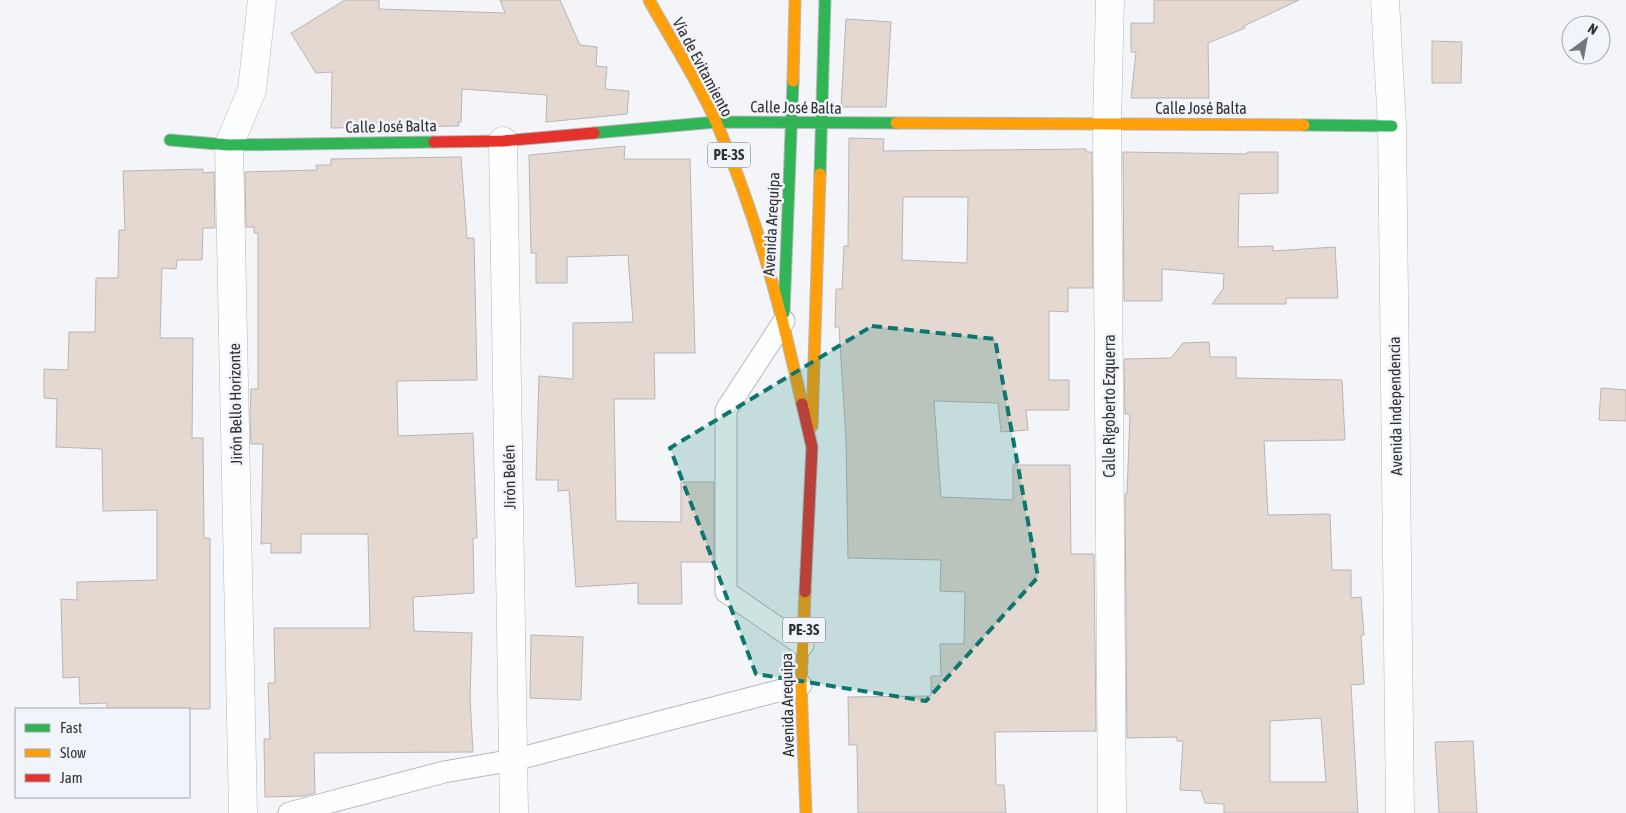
<svg xmlns="http://www.w3.org/2000/svg" width="1626" height="813" font-family="'Asap Condensed',sans-serif">
  <style>
    .building { fill: #e4d8d1; stroke: #b6b6b7; fill-rule: evenodd }
    .lines { fill: none; stroke-linecap: round; stroke-linejoin: round }
    .lane-casing { stroke: #b6b7ba; stroke-width: 23 }
    .street-casing { stroke: #b6b7ba; stroke-width: 29 }
    .fast-casing { stroke: #b6b7ba; stroke-width: 13 }
    .slow-casing { stroke: #b6b7ba; stroke-width: 13 }
    .jam-casing { stroke: #b6b7ba; stroke-width: 13 }
    .lane { stroke: #fdfefe; stroke-width: 21 }
    .street { stroke: #fdfefe; stroke-width: 28 }
    .fast { stroke: #30b455; stroke-width: 11 }
    .slow { stroke: #ff9f0a; stroke-width: 11 }
    .jam { stroke: #e5322d; stroke-width: 11 }
    .marked { fill: #0f766e; fill-opacity: 0.2; stroke: #0f766e; stroke-width: 4; stroke-dasharray: 10 6; stroke-linejoin: round }
    .labels { text-anchor: middle; stroke-width: 5; stroke-linejoin: round; paint-order: stroke }
    .shield { fill: #f1f4fa; stroke: #6b6c6f; stroke-width: 1 }
    .shield-label { font-size: 15px; font-weight: bold; fill: #313234 }
    .street-label { font-size: 16px; fill: #313234; stroke: #f1f4fa }
  </style>
  <rect width="100%" height="100%" fill="#f3f5f8"/>
  <path class="building" d="M345,0H379V9L505,13L500,0H560L580,45L597,47L596,66L607,67L605,89L629,91L627,114L546,122L547,95L462,89L461,122H458L459,126L331,128L332,72L316,73L291,33Z
    M1154,0H1299L1244,26L1245,28L1208,43L1209,98H1131L1136,52H1131V23H1154Z
    M846,19L891,22L886,107H841Z
    M1432,41L1462,42L1461,83H1432Z
    M849,138L884,139L883,151L1086,149V152H1092L1093,288H1068V312L1049,311V380H1069V410H1026L1028,430L1001,432L998,403L934,401L941,497L1013,500V465H1070L1071,554H1094L1096,731L995,732L996,785H1004L1006,813H858L857,745H849L848,697L931,696V676H941L940,644H964L965,592L940,591L941,560L848,558L846,440L839,327H835L836,289H842L844,246H848ZM903,197H968L967,263L902,260Z
    M625,146L624,159H690L695,353H654L655,399H614L616,521L681,522V482H714V562H681L682,604H638V583L576,587L569,490L558,491V480H536L539,376L573,379V323L633,322L628,255L567,257V283H536V253H531L529,155Z
    M1123,152L1247,154V152H1278V193L1239,194L1238,247L1273,246V251L1335,247L1338,298H1286V304H1212L1223,289L1224,274L1162,269V301H1124Z
    M461,157L467,238H474L477,380L397,381L398,436L473,433L477,538H473L474,593L413,597L414,631L472,633L470,698L473,752L314,753L315,793L304,796L265,797L264,739H270L268,683H275L274,628H370L368,534H301V553H271V543L261,544L263,444H251L250,417L251,389H258V233H254V227H246L245,172L317,170L316,165H331V159Z
    M203,169V173L214,172L215,228H203L202,260H177L176,269L162,268L160,338H193L192,438H203L204,538H210V709H107V703L80,704L79,677L63,678L61,599L77,600V582L157,580V510L103,511L102,449L56,447L57,399L44,398V369L68,370L69,332H95L96,278H118L119,230H125L123,171Z
    M1209,342L1210,357H1236V378L1342,380L1345,440L1264,441L1268,515L1330,514L1332,570H1351V598L1361,597L1364,635H1361L1364,684L1351,685L1358,813H1224V804L1205,803L1201,791L1180,790L1183,741H1177V737L1127,738L1125,494H1127L1130,414H1125L1124,359L1171,358L1183,343ZM1321,718L1326,782H1270V721Z
    M1601,388L1626,390V421L1599,420Z
    M531,635L583,637L581,700L530,698Z
    M1473,741L1477,813H1439L1435,742Z"/>
  <g class="lines">
    <defs>
      <path id="lane" d="M784,321L726,410V592L803,645
        M289,813L444,772L514,760L801,685"/>
      <path id="street" d="M1110,0L1107,124L1112,813
        M1385,0L1392,126L1400,813
        M503,141L514,813
        M243,813L229,145L252,90L262,0"/>
      <path id="fast" d="M1304,125L1392,126
        M594,133L716,122L896,123
        M170,140L229,145L434,142
        M820,174L825,0
        M784,313L793,81"/>
      <path id="slow" d="M649,0C671,40 699,82 717,124C756,214 781,308 802,404
        M793,81L795,0
        M896,123L1304,125
        M812,426L820,174
        M805,592L801,685L806,813"/>
      <path id="jam" d="M434,142L503,141L594,133
        M802,404L812,447L805,592"/>
    </defs>
    <use href="#lane" class="lane-casing"/>
    <use href="#street" class="street-casing"/>
    <use href="#fast" class="fast-casing"/>
    <use href="#slow" class="slow-casing"/>
    <use href="#jam" class="jam-casing"/>
    <use href="#lane" class="lane"/>
    <use href="#street" class="street"/>
    <use href="#fast" class="fast"/>
    <use href="#slow" class="slow"/>
    <use href="#jam" class="jam"/>
  </g>
  <path class="marked" d="M872,326L995,339L1038,577L926,701L756,674L670,448Z"/>
  <g class="labels">
    <g class="shield">
      <rect x="708" y="142.5" width="42" height="25" rx="4"/>
      <rect x="783" y="617.5" width="42" height="25" rx="4"/>
    </g>
    <g class="shield-label">
      <text x="729" y="160">PE-3S</text>
      <text x="804" y="635">PE-3S</text>
    </g>
    <g class="street-label">
      <text transform="translate(703 67) rotate(62)" y="6">Vía de Evitamiento</text>
      <text transform="translate(796 107) rotate(1)" y="6">Calle José Balta</text>
      <text x="1201" y="114">Calle José Balta</text>
      <text transform="translate(391 126) rotate(-1)" y="6">Calle José Balta</text>
      <text transform="translate(771 224) rotate(-87)" y="6">Avenida Arequipa</text>
      <text transform="translate(235 404) rotate(-91)" y="6">Jirón Bello Horizonte</text>
      <text transform="translate(1109 406) rotate(-90)" y="6">Calle Rigoberto Ezquerra</text>
      <text transform="translate(1395 406) rotate(-91)" y="6">Avenida Independencia</text>
      <text transform="translate(509 477) rotate(-91)" y="6">Jirón Belén</text>
      <text transform="translate(787 705) rotate(-91)" y="6">Avenida Arequipa</text>
    </g>
  </g>
  <rect x="15" y="708" width="175" height="90" fill="#f1f4fa" stroke="#a4a6ab"/>
  <rect x="25" y="724" width="25" height="8" fill="#30b455" stroke="#a4a6ab"/>
  <text x="60" y="733" font-size="15" fill="#313234">Fast</text>
  <rect x="25" y="749" width="25" height="8" fill="#ff9f0a" stroke="#a4a6ab"/>
  <text x="60" y="758" font-size="15" fill="#313234">Slow</text>
  <rect x="25" y="774" width="25" height="8" fill="#e5322d" stroke="#a4a6ab"/>
  <text x="60" y="783" font-size="15" fill="#313234">Jam</text>
  <g transform="translate(1586 40) rotate(32)"><circle r="24" fill="#f1f4fa" stroke="#a4a6ab"/>
  <path d="M0-4L9 19L0 12L-9 19Z" fill="#757679"/>
  <text y="-8" font-size="14" font-weight="bold" text-anchor="middle" fill="#313234">N</text>
  </g>
</svg>
